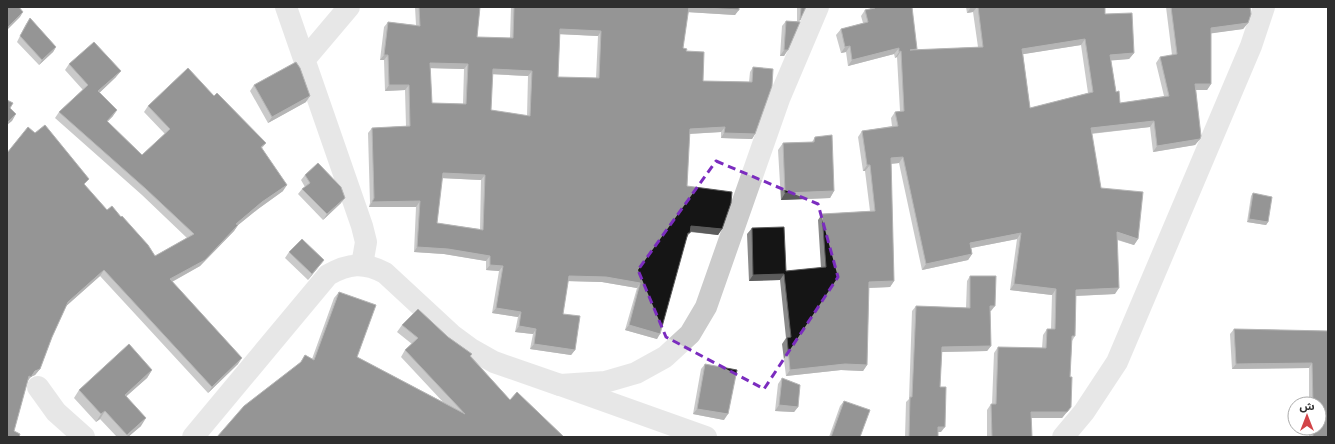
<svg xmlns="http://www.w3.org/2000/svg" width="1335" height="444" font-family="'Sofia Sans Condensed','Noto Sans Arabic',sans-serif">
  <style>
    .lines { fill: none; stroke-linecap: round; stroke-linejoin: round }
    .minor { stroke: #cbcbcb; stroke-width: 22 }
    .tertiary { stroke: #cbcbcb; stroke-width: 22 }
    .wall { fill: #8a8a8a; fill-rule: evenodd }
    .shaded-wall { fill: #5b5b5b }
    .building { fill: #151515; stroke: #5b5b5b; fill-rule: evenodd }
    .marked { fill: none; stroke: #7b2cbf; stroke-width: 3; stroke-dasharray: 8 5; stroke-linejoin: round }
  </style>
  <rect width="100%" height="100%" fill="#fff"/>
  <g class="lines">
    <path class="minor" d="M286,7L362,226L366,242L362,265
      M305,59L349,7
      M560,385L706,437
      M38,387L56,412L84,437
      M1063,437L1084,412L1117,362L1251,46L1264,7"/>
    <path class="tertiary" d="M193,437L328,275C349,263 364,262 385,273L452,335L471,349L494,362L560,385L605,382L636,373L665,357L690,334L706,307L779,99L818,7"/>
  </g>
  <path class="wall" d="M415,7H480L477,37L510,38L511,7H739L735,15L688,12L683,48L686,51L703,81L749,82L750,72L753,67L755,134L752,139L721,138V132L689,134L687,186L722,229L718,235L690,232L686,239L657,339L625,330L637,288L602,282L568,281L563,314L575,350L571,355L530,349L533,334L515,332L518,317L492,313L499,271L486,270V261L444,254L414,252L416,207H369L370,203L368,133L372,128L406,126L405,90L385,91L384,60H380L384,27L388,22L416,25ZM560,34L598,36L596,78L558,77ZM430,68L464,69L463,104L432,103ZM492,74L528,76L527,116L491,110ZM442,178L481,180L480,229L437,223Z
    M797,7H806L784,56H780L782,26L786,21H797Z
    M870,7H912L916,50L978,47L973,12L967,13L966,7H1105V14L1134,53L1129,59L1111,60L1116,92L1120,103L1164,96L1156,63L1160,57L1172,55L1166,7H1250L1248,23L1243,29L1211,33V84L1207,90H1196L1200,139L1195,145L1153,152L1150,127L1091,134L1101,188L1138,239L1134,245L1117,240L1115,294L1076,296L1075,336L1072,341L1070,377L1071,407L1062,418H1031L1032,437H987V410L991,404H992L994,353L998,347L1042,348L1043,335L1047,329H1051L1052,295L1010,290L1017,239L971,248L972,254L968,260L922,270L899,163L891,164L894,281L890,287L869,288L867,365L863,371L841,370L786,376L782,344L786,338L780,280L749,281L747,234L752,228L786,271L821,268L818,220L822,214L870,211L865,171H863L858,137L862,131L892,126L891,118L895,112L900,111L897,57L895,58L894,54L848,66L846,52L841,53L836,35L841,29L863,23L861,16L865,10L870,9ZM1081,45L1088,93L1030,108L1023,54Z
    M30,18L56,47L53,52L39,65L17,42L26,24Z
    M69,64L116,77L99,93L113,116L107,122L142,155L165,134L144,112L148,106L214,96L266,143L262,148L283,191L258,209L238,225L234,231L200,266L172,282L238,364L208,393L100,276L66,306L52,337L40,369L35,375L31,377L27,382L7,437L84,185L107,210L121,217L155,256L187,238L142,195L55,118L59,112L83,90L65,70Z
    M254,85L306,102L268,123L250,91Z
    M815,137L834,191L830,198L781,200L778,150L783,143L812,142Z
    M305,175L341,203L323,220L298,194L302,189L305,187L301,180Z
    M1253,193L1268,222L1266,225L1247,222L1251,196Z
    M289,252L324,260L308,280L285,258Z
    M970,276L991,311H990L991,346L987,351L942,352L940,387L941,432H938V437H905L906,402L909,399L912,311L916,306L966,308L967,281Z
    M339,292L357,357L443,402L401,357L405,350L412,344L397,332L402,325L448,337L472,354L471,356L510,400L564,437H217L300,363L305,355L312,359L334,298Z
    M1234,329L1328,331V437H1309V428H1319V404H1309V368L1232,369L1230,334Z
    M705,364L724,420L693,414L701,369Z
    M152,370L147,378L126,396L141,426L128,437H117L100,419L96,422L74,398L79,390Z
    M782,378L798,407L794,412L775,411L778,384Z
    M844,401L860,437H829L840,406Z"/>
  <path class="shaded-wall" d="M689,7L739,10L735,15L686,12Z
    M971,7H977L973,12L967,13Z
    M23,12L20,17L7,30V28Z
    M1248,23L1243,29L1207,34L1211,28Z
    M560,29L601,31L598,36L556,34Z
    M1085,39L1081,45L1018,55L1022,49Z
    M850,46L846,52L841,53L845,47Z
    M56,47L53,52L39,65L42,60Z
    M899,48L894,54L848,66L852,60Z
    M784,50H788L784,56H780Z
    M901,51L897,57L895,58L899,52Z
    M1134,53L1129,59L1106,61L1110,55Z
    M384,55H388L384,60H380Z
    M430,63L468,64L464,69L426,68Z
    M493,69L532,71L528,76L489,74Z
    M121,71L116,77L94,98L98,91Z
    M1195,84H1211L1207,90H1191Z
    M389,85H409L405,90L385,91Z
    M310,96L306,102L268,123L272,117Z
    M117,110L113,116L102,127L107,121Z
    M16,114L12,121L7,125V123Z
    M1154,121L1150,127L1086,134L1091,128Z
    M725,127L721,132L686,134L690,129Z
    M724,133L755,134L752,139L721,138Z
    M1200,139L1195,145L1153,152L1157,146Z
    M903,157L899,163L887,164L891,158Z
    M867,165H870L865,171H863Z
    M443,173L485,175L481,180L440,178Z
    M287,185L283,191L258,209L232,230L236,224L262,202Z
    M834,191L830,198L781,200L785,193Z
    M345,198L341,203L323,220L327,214Z
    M420,201L416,207H369L372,202Z
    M1249,219L1268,222L1266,225L1247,222Z
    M238,225L234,231L200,266L166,285L170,279Z
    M691,226L722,229L718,235L687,231Z
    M1117,232L1138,239L1134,245L1113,238Z
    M1021,233L1017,239L966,249L970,243Z
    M417,247L448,249L490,256L486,261L444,254L414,252Z
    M972,254L968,260L922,270L926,264Z
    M324,260L308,280L312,274Z
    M490,265L503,266L499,271L486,270Z
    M104,270L100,276L64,308L68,302Z
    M784,274L780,280L749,281L753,275Z
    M569,276L606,277L640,283L637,288L602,282L565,281Z
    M894,281L890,287L865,288L869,282Z
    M1014,284L1056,289L1052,295L1010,290Z
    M1119,288L1115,294L1072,296L1076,290Z
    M990,306H995L991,311H986Z
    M496,308L521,312L518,317L492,313Z
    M629,325L660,334L657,339L625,330Z
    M519,326L536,329L533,334L515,332Z
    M534,344L575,350L571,355L530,349Z
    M991,346L987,351L938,352L942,347Z
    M242,358L238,364L208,393L212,387Z
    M1312,363L1309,368L1232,369L1236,364Z
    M845,364L867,365L863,371L841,370L786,376L790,370Z
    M40,369L35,375L30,377L26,383L29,376L35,371Z
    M152,370L147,378L120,402L125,395Z
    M779,405L798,407L794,412L775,411Z
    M1071,407L1062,418H1027L1031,412Z
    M697,409L728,414L724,420L693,414Z
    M105,411L100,419L96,422L101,414Z
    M146,418L141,426L128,437H126Z
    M938,427H945L941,432H935Z"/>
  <path class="building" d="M7,7H19L23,12L7,28Z
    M419,7H480L477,37L513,38L514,7H739V10L689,7L683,48L687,49L686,51L704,52L703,81L752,82L753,67L773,69L772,86L755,134L724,133L725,127L690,129L687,186L732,192L731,203L722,229L691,226L690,233H688L660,334L629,325L640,283L606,277L569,276L563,314L580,316L575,350L534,344L536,329L519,326L521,312L496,308L503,266L490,265V256L448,249L417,247L420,201L372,202L374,198L372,128L410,126L409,85H389L388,55H384L388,22L420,26ZM560,29L601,31L599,78L558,77ZM430,63L468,64L466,104L432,103ZM493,69L532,71L530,116L491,110ZM443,173L485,175L483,230L437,223Z
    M801,7H806L800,20Z
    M875,7H912L917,49L910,50L983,47L978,7H1105V14L1132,13L1134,53L1110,55L1116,92L1119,91L1120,103L1169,96L1160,57L1177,54L1171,7H1250L1251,14L1248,23L1211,28V84H1195L1201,136L1200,139L1157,146L1154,121L1091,128L1101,188L1143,192L1138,239L1117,232L1119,288L1076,290L1075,336H1072L1070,377H1072L1071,407L1067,412H1031L1032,437H992L991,404H996L998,347L1046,348L1047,329H1055L1056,289L1014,284L1021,233L970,243L972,254L926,264L903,157L891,158L894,281L869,282L867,365L845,364L790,370L787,338L791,337L784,274L753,275L752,228L784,227L786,271L826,267L822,214L875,211L870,165H867L862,131L898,126L895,112L904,111L901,51L899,52V48L852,60L850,46L845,47L841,29L868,22L865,10L875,8ZM1085,39L1093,92L1030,108L1022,49Z
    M30,18L56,47L42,60L20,36Z
    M786,21L800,22L788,50H784Z
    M94,42L121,71L98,91L117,110L107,121L142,155L170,129L148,106L188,68L214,96L217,93L266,143L261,147L287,185L262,202L236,224L238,225L205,260L170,279L242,358L212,387L104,270L68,302L52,337L40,369L35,371L31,377L29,376L14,431L20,434L19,437H7V153L28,127L35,133L45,125L89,179L84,184L107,210L112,206L121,217L122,216L148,245L155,256L194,234L146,189L59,112L88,85L69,64Z
    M296,62L300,68L310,96L272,117L254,85Z
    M7,100L13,103L10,108L16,114L7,123Z
    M832,135L834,191L785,193L783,143L814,142L815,137Z
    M318,163L341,187L345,198L327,214L302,189L310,183L305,175Z
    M1253,193L1272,197L1268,222L1249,219Z
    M302,239L324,260L312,274L289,252Z
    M970,276H996L995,306H990L991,346L942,347L940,387H946L945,427H938V437H909L910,397H912L916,306L970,308Z
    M339,292L376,305L357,357L465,414L405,350L418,338L402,325L418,309L448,337L472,354L470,356L510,400L517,392L564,437H217L244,406L301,362L305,355L314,360Z
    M1234,329L1328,331V437H1313V428H1319V404H1313L1312,363L1236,364Z
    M129,344L152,370L125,395L146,418L127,435L105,411L101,414L79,390Z
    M705,364L737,370L728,414L697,409Z
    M782,378L800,385L798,407L779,405Z
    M844,401L870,410L860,437H831Z"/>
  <path d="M0 0H1335V444H0ZM716,161L818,204L838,277L764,389L666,337L638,270Z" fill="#fff" fill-opacity=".55" fill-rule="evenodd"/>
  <path class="marked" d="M716,161L818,204L838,277L764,389L666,337L638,270Z"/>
  <rect width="1335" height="444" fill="none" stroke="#2e2e2e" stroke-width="16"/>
  <g transform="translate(1307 416)"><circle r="19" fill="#ffffff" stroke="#ababab"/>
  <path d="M0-3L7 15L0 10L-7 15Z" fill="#d24448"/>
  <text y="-6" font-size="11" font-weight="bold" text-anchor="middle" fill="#2e2e2e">ش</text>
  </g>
</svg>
